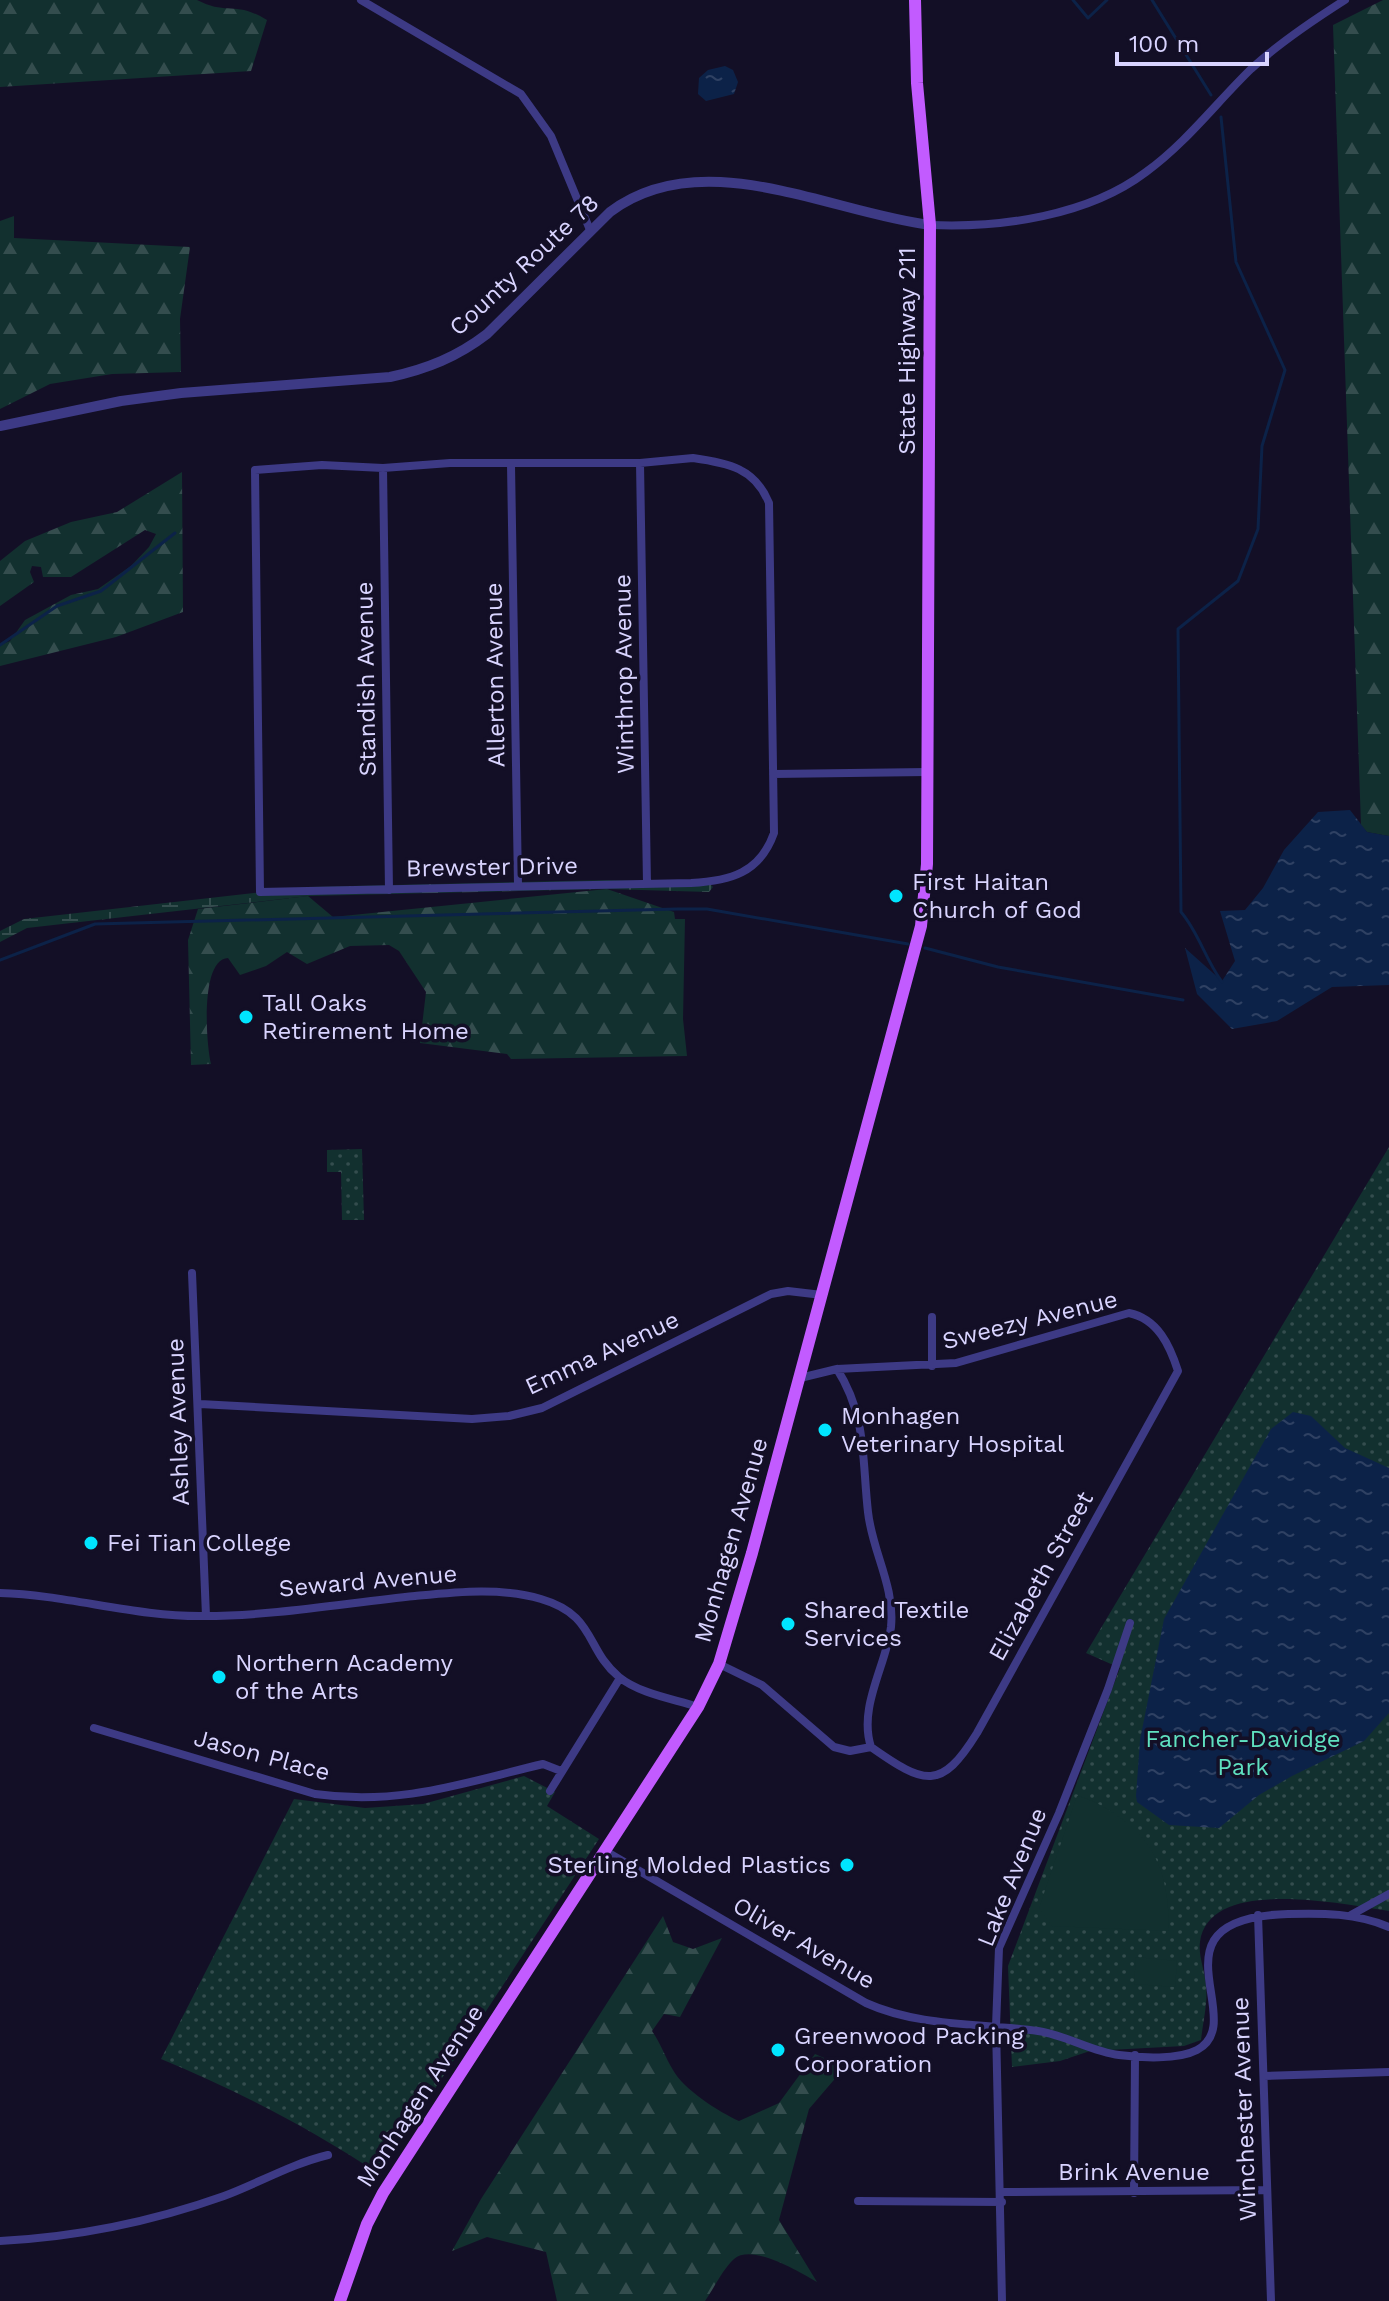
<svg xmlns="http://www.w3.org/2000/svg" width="1389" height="2301" font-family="'Work Sans',sans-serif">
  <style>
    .grass { fill: url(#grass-dots) }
    .forest { fill: url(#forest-firs) }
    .wetland { fill: url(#wetland-marsh) }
    .pitch { fill: #12302f }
    .water { fill: url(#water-ripples) }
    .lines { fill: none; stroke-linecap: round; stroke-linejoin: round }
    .stream { stroke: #0c2248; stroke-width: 3 }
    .minor { stroke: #3d3a85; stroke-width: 8 }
    .tertiary { stroke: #3d3a85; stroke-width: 10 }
    .primary { stroke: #c25bff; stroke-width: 12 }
    .poi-dot { fill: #00e5ff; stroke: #130f26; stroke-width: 3 }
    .labels { text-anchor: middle; stroke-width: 7; stroke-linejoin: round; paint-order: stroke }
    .street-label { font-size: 24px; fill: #d9d4ff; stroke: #130f26 }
    .poi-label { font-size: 24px; fill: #d9d4ff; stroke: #130f26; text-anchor: start }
    .park-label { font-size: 24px; fill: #5fe0c0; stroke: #130f26 }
  </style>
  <defs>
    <pattern id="grass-dots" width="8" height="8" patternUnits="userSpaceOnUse" patternTransform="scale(2)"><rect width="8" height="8" fill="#12302f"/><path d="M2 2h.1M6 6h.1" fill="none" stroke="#344d4e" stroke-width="1.8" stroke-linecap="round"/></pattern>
    <pattern id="forest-firs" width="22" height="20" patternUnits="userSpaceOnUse" patternTransform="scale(2)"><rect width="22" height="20" fill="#12302f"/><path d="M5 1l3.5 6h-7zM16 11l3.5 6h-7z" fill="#344d4e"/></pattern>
    <pattern id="wetland-marsh" width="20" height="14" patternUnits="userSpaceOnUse" patternTransform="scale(2)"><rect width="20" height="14" fill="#12302f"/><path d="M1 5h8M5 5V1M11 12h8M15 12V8" fill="none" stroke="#344d4e"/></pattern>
    <pattern id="water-ripples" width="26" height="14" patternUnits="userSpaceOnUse" patternTransform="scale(2)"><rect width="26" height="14" fill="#0c2248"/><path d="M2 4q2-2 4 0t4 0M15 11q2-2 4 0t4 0" fill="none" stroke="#2f4163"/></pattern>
  </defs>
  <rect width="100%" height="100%" fill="#130f26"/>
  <path class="grass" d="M1389,1147V1911C1345,1905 1209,1875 1200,1942C1198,1955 1205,1972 1206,1985C1208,2002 1203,2022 1201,2040L1184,2046L1090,2051L1060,2061L1012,2067L1008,1966L1120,1668L1086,1653Z
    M362,1149L364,1220H342L341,1172H327V1150Z
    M524,1776L555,1792L547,1806L599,1839L379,2174C310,2128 238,2091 161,2059L294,1799L365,1808L423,1804Z"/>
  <path class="forest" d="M0,0H197C228,16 234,0 267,20L251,71L0,87Z
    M1383,0H1389V836L1367,832L1361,825L1333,25Z
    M14,216V238L190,247L180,319L181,372L112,374L50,384L0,409V221Z
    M182,472L183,612L116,637L0,666V645L10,641L25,620L71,595L98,589L131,566L149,547L156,534L145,530L71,577H43L41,567L32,566L30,572L34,582L0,606V561L25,541L71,522L117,512Z
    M607,889L674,912L675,919H685L683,1019L687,1056L511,1059L507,1054L420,1043L426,992L399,951L389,945L350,946L307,964L287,952L266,966L240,975L228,958C200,959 206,1044 211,1064L191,1065L188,940L198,909L308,896L333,917Z
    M663,1916L673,1942L693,1949L722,1938L680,2017L664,2014L652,2031C661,2044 665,2057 673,2070C683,2089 719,2112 739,2121L779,2103L815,2054L845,2067L809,2109L779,2220L817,2282C800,2272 752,2243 734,2259C723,2269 714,2288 705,2301H557L546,2252L487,2237L452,2251L481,2199Z"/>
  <path class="wetland" d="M607,880L709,883L713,887L709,892L607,889L308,896L27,928L0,942V931L24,919L308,887Z"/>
  <path class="pitch" d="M1077,1796C1092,1799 1102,1806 1115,1814C1159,1842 1169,1882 1169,1931L1052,1926L1039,1908Z
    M1136,1957L1177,1961L1175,1987L1134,1984Z"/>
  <path class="water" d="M725,66L733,70L738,82L734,94L706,101L698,94L699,78L708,70Z
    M1350,810L1367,832L1389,836V985L1332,987L1277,1021L1232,1029L1197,994L1185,948L1222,981L1235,961L1220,911L1245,910L1263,888L1284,850L1318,812Z
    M1293,1412L1311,1416L1345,1448L1389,1468V1713L1364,1741L1292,1776L1259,1795L1219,1828L1169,1825L1137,1802L1136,1796L1140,1740L1164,1619L1271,1429Z"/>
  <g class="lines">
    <path class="stream" d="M1073,0L1088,18L1107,0
      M1152,0L1211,95
      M1221,117L1236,262L1285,370L1262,446L1258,529L1238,581L1178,629L1181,912C1199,933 1205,959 1222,982
      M0,645L57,606L101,591L175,533
      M925,948L998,967L1183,1000
      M0,960L95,924L677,909H707L908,944"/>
    <path class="minor" d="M361,0L521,94L551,136L590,230
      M930,225C1001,228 1088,216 1146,172C1186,143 1216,103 1251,69C1279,43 1312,21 1345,0
      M693,458C728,463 755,468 769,503L774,833C760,873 730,881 691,883L260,892L255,470L322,465L383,468L450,463H640Z
      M640,463L647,884
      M511,465L518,885
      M383,468L389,890
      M773,774L927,772
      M192,1273L206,1616
      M932,1366V1317
      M837,1369C867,1416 862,1460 868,1512C872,1551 895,1586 891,1627C886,1666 858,1707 871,1747
      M200,1404L472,1419L509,1416L542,1408L771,1294L788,1291L822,1295
      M0,1593C69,1595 135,1617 204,1616C274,1616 346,1603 415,1596C456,1592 501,1587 541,1599C596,1615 585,1649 619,1677C640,1694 674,1699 698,1707
      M719,1664L762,1685L834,1747L850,1751L871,1747C925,1785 941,1791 977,1733L1178,1371C1170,1346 1158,1319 1129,1313L956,1363L837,1369L800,1378
      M94,1728L315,1794C400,1806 463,1783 543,1764L561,1771
      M550,1791L620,1678
      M607,1852L866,2003C919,2027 981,2023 1038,2031C1066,2035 1092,2052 1119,2055C1141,2058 1178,2060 1197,2050C1252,2021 1142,1918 1288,1914C1323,1913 1356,1913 1389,1927
      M1258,1915L1271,2301
      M1351,1915L1389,1894
      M1264,2076L1389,2072
      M1002,2192L1267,2190
      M1134,2193L1135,2055
      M858,2201L1002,2202
      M0,2241C77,2237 151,2222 224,2196C259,2183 291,2164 328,2155
      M1002,2301L996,2026L999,1948L1059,1813L1108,1689L1130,1623"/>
    <path class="tertiary" d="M0,426L121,401L181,393L390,377C427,369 457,357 487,334L610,212C702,143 829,212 930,225"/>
    <path class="primary" d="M340,2301L367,2224L383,2193L698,1707L719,1664L752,1553L921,926L927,864L930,225L917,83L915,0"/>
  </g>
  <g class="poi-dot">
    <circle cx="896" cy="896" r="8"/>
    <circle cx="246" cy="1017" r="8"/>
    <circle cx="825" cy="1430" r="8"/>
    <circle cx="91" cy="1543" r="8"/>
    <circle cx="788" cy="1624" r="8"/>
    <circle cx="219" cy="1677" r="8"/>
    <circle cx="847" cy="1865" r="8"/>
    <circle cx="778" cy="2050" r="8"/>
  </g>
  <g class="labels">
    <g class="street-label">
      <text transform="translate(524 265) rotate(-43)" y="8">County Route 78</text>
      <text transform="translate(907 351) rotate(-90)" y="8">State Highway 211</text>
      <text transform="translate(624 674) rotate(-91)" y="8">Winthrop Avenue</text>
      <text transform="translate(495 675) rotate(-91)" y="8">Allerton Avenue</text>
      <text transform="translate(366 679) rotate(-91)" y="8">Standish Avenue</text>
      <text transform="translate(492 867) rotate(-1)" y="8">Brewster Drive</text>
      <text transform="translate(1030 1320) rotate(-14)" y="8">Sweezy Avenue</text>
      <text transform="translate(602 1353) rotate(-25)" y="8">Emma Avenue</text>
      <text transform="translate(178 1422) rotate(-92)" y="8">Ashley Avenue</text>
      <text transform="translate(731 1540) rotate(-74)" y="8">Monhagen Avenue</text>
      <text transform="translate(1041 1576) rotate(-61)" y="8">Elizabeth Street</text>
      <text transform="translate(368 1581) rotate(-5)" y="8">Seward Avenue</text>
      <text transform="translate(262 1755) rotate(15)" y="8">Jason Place</text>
      <text transform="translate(1012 1877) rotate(-68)" y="8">Lake Avenue</text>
      <text transform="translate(804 1943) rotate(30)" y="8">Oliver Avenue</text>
      <text transform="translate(420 2096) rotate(-57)" y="8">Monhagen Avenue</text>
      <text transform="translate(1244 2109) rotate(-92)" y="8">Winchester Avenue</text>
      <text x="1134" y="2180">Brink Avenue</text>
    </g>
    <g class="poi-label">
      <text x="912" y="890">First Haitan<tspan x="912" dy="28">Church of God</tspan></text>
      <text x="262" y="1011">Tall Oaks<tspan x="262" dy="28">Retirement Home</tspan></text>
      <text x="841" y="1424">Monhagen<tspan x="841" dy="28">Veterinary Hospital</tspan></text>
      <text x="107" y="1551">Fei Tian College</text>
      <text x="804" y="1618">Shared Textile<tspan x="804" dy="28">Services</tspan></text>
      <text x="235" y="1671">Northern Academy<tspan x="235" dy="28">of the Arts</tspan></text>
      <text x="831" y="1873" text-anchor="end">Sterling Molded Plastics</text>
      <text x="794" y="2044">Greenwood Packing<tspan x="794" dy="28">Corporation</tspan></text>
    </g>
    <g class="park-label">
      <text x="1243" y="1747">Fancher-Davidge<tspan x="1243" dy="28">Park</tspan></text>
    </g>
  </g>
  <path d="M1117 52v12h150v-12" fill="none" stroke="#d9d4ff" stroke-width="4"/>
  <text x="1129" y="52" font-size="24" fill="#d9d4ff" stroke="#130f26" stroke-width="6" paint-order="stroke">100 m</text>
</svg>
